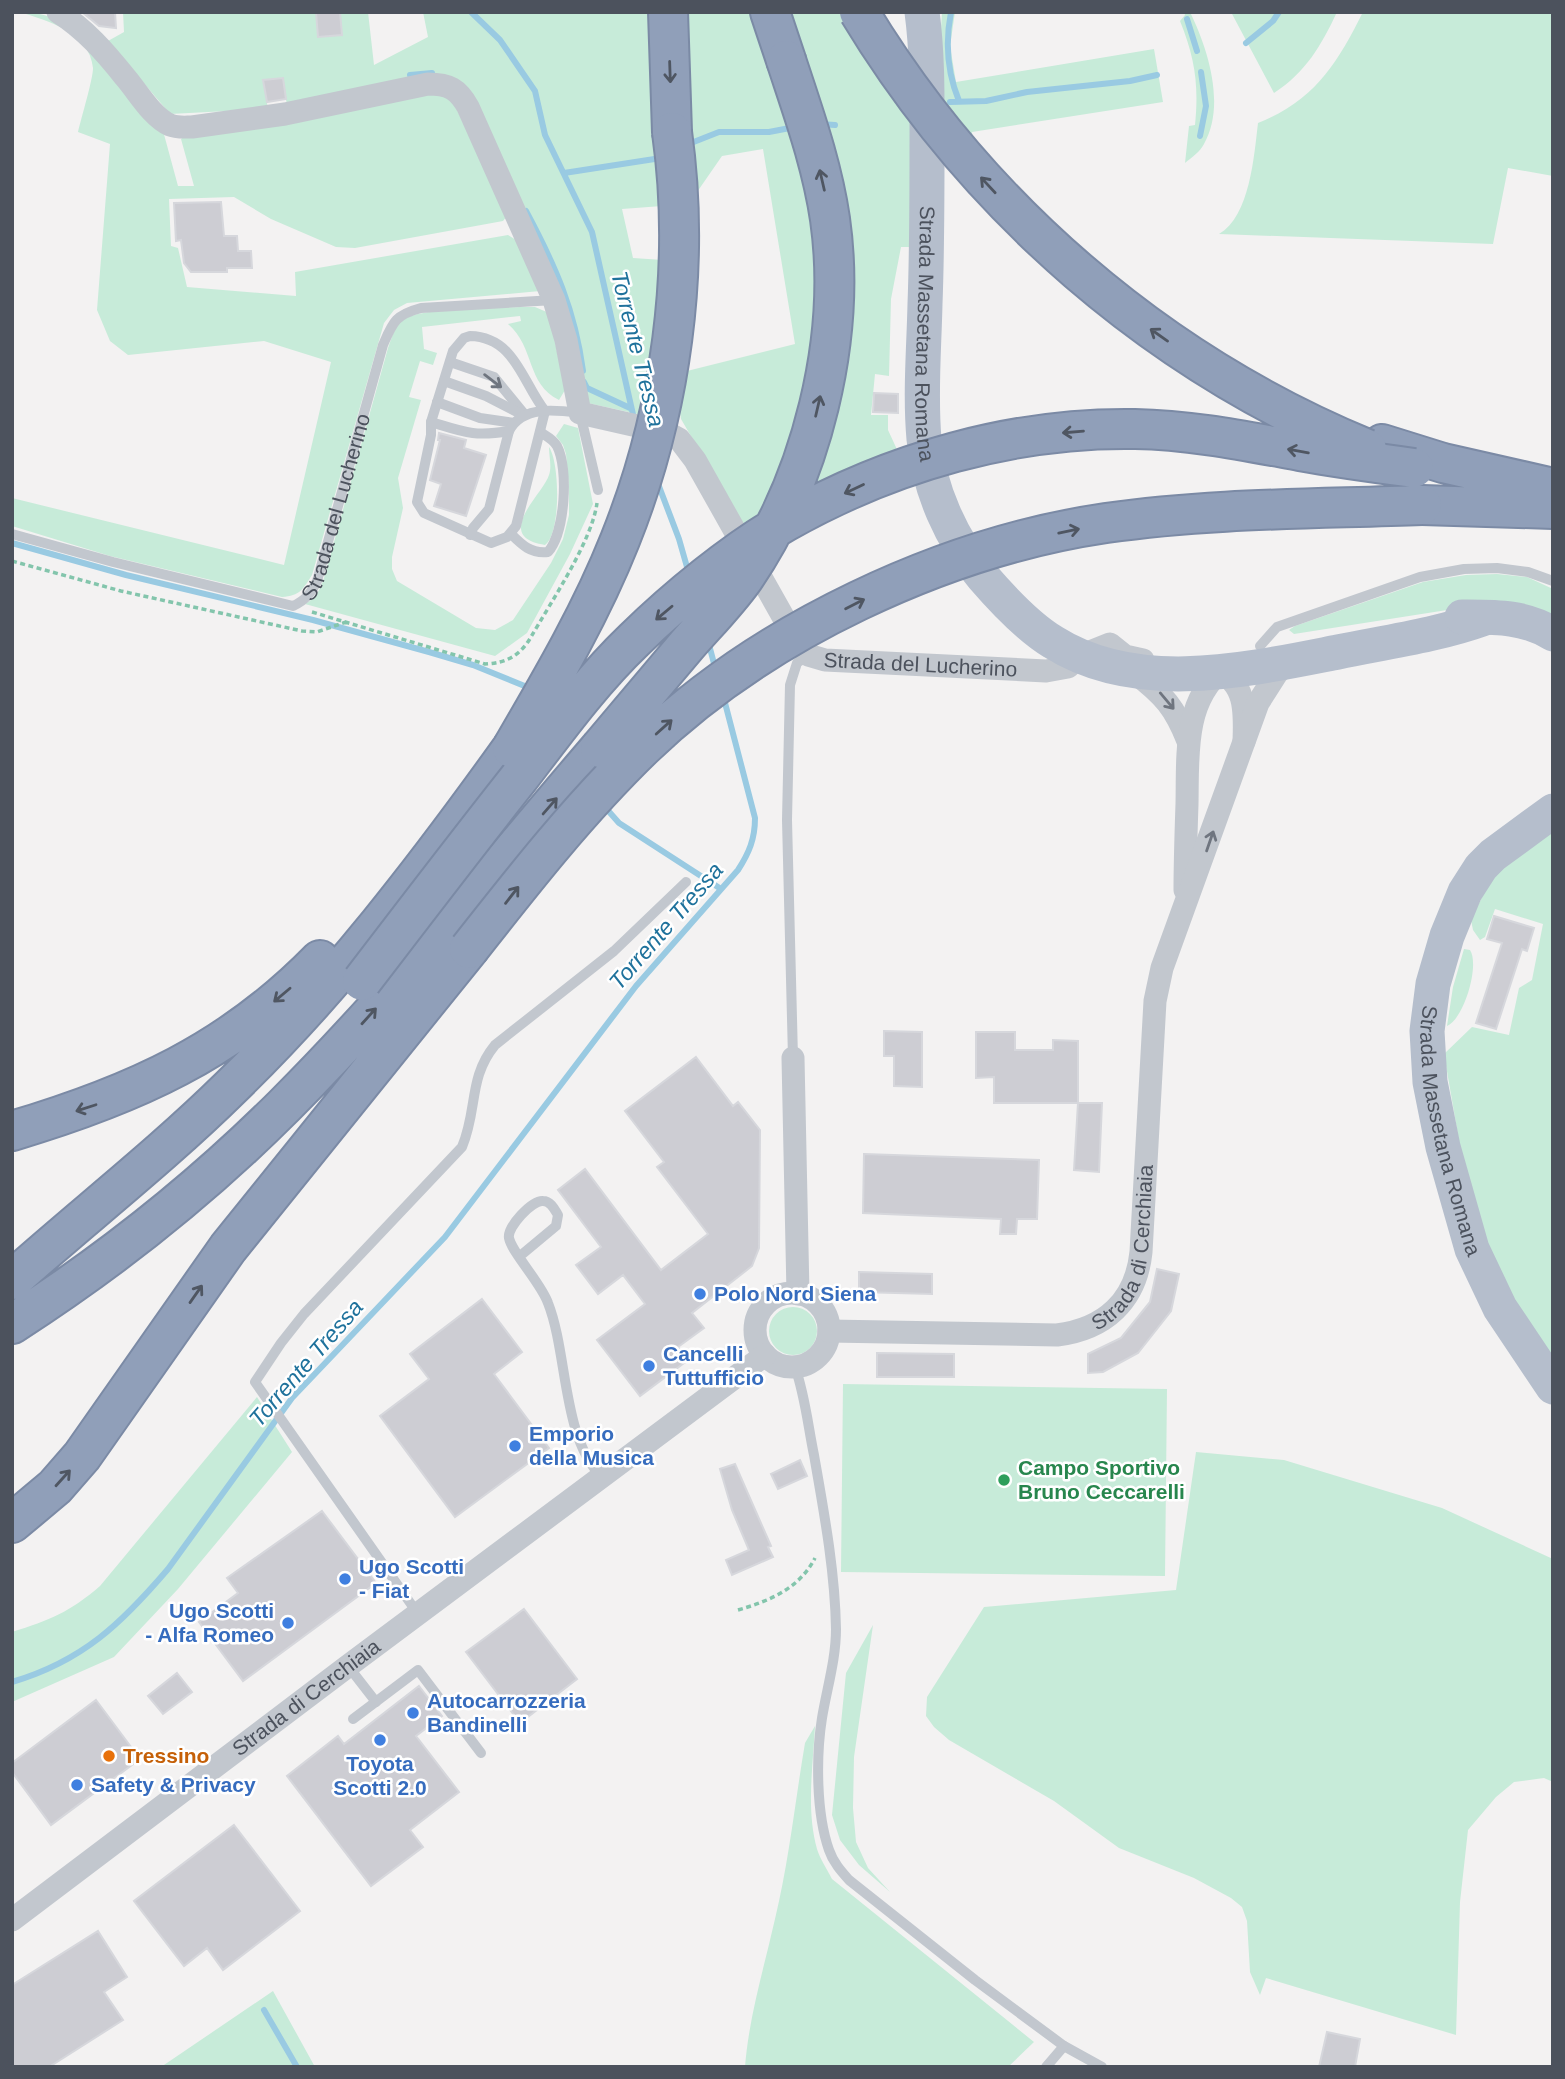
<svg xmlns="http://www.w3.org/2000/svg" width="1565" height="2079" font-family="Helvetica,sans-serif">
  <style>
    .green { fill: #c7ebd9 }
    .lines { fill: none; stroke-linecap: round; stroke-linejoin: round }
    .stream { stroke: #99cae2; stroke-width: 6 }
    .building { fill: #cdcdd3; stroke: #d6d7dc; stroke-width: 2 }
    .highway-casing { stroke: #7b8aa5; stroke-width: 42 }
    .path { stroke: #83c5ac; stroke-width: 3.5; stroke-dasharray: 5 3.5; stroke-linecap: butt }
    .lane { stroke: #c2c7ce; stroke-width: 10 }
    .street { stroke: #c2c7ce; stroke-width: 23 }
    .primary { stroke: #b5becc; stroke-width: 35 }
    .highway { stroke: #909fb9; stroke-width: 38 }
    .highway-bridge-casing { stroke: #7b8aa5; stroke-width: 42; stroke-linecap: butt }
    .highway-bridge { stroke: #909fb9; stroke-width: 38 }
    .oneway { stroke: #4f5662 }
    .oneway2 { stroke: #6f757f }
    .shop-dot { fill: #3f7fe0; stroke: #fff; stroke-width: 2.5 }
    .leisure-dot { fill: #2e9e5b; stroke: #fff; stroke-width: 2.5 }
    .food-dot { fill: #e8710a; stroke: #fff; stroke-width: 2.5 }
    .labels { text-anchor: middle; stroke-width: 5; stroke-linejoin: round; paint-order: stroke }
    .street-label { font-size: 21px; fill: #4c525d; stroke: #fff }
    .shop-label { font-size: 21px; font-weight: bold; fill: #366cbe; stroke: #fff; text-anchor: start }
    .leisure-label { font-size: 21px; font-weight: bold; fill: #27864d; stroke: #fff; text-anchor: start }
    .food-label { font-size: 21px; font-weight: bold; fill: #c56008; stroke: #fff; text-anchor: start }
    .water-label { font-size: 23px; font-style: italic; fill: #1f729c; stroke: #fff }
  </style>
  <rect width="100%" height="100%" fill="#f3f2f2"/>
  <path class="green" d="M19,12C40,12 52,16 70,28L162,127L178,186H194L181,139L190,132L422,92L450,95L507,216L503,221L355,248L336,247L271,219L234,197L169,199L171,246L178,248L187,287L296,296L295,272L508,235L516,240L540,291L407,303L394,310L384,323L312,575C303,589 300,596 282,597L110,556L12,526V498L284,565L331,362L264,341L128,355L110,341L97,310L110,144L78,132C81,119 93,79 93,68C90,33 47,20 19,12Z
    M123,12H368L374,65L428,37L423,12H659L662,206L622,209L633,258L663,260L660,301L642,415L583,402L458,84L287,105L282,78L263,80L268,109L170,114L108,41L124,32Z
    M687,12H762L820,222L815,365L789,466L747,533L681,419L677,395L683,372L795,344L763,149L722,156L695,195Z
    M783,12H848L916,115L911,247H901L891,299L889,376L875,374L871,415H888V430L900,456L795,509L840,370Z
    M942,12H955L950,46L956,82L1154,49L1163,102L972,132L973,144L937,99Z
    M1184,12H1190C1208,49 1226,105 1204,144C1200,152 1192,157 1185,163L1189,126L1195,125C1199,85 1195,58 1180,21L1185,15Z
    M1231,12H1337C1321,46 1306,72 1274,93Z
    M1363,12H1553V176L1508,168L1493,244L1219,234C1250,216 1254,156 1258,123C1314,101 1337,64 1363,12Z
    M523,307H535L549,313L565,390L559,400C526,384 535,347 508,324L521,321L520,316L422,327L424,349L437,353L433,365L420,361L409,397L421,400L398,478L403,508L392,557V569L397,581L476,628L495,630L513,620L551,563L563,539L569,515V487L566,454L563,445L556,436L564,424L578,428L593,504L570,554L527,633L495,656L305,604C316,598 320,590 324,578L388,348C391,340 394,329 399,323C414,306 498,308 523,307Z
    M549,447C560,463 561,534 545,545C491,537 544,493 549,475C552,467 549,456 549,447Z
    M1497,574L1527,577L1553,589V623L1479,605L1294,634L1289,630L1295,626L1423,582L1466,575Z
    M1553,826V1362L1540,1347L1491,1259L1462,1158L1444,1054L1472,1027L1509,1035L1519,988L1532,980L1543,924L1495,909L1485,937L1480,940L1473,930L1471,920L1494,872Z
    M1464,949L1470,950C1480,965 1464,1019 1447,1026L1453,987Z
    M769 1331a24 24 0 1 1 48 0a24 24 0 1 1-48 0Z
    M843,1384L1167,1389L1165,1576L841,1572Z
    M257,1397L292,1452L178,1589L114,1657L12,1702V1632C50,1620 70,1612 100,1586Z
    M1196,1452L1284,1460L1442,1508L1553,1559V1782L1544,1778L1514,1782L1496,1797L1468,1830L1460,1902L1456,2035L1266,1978L1260,1995L1250,1972L1247,1921L1242,1907L1231,1898L1194,1878L1119,1848L1054,1801L949,1740L934,1727L926,1716L927,1697L984,1607L1176,1590Z
    M873,1625L854,1757L853,1808L856,1842L868,1868L890,1892L859,1865L840,1840L832,1815L846,1673Z
    M815,1726C813,1766 806,1810 817,1849C820,1859 827,1869 832,1879L1034,2042L1008,2067H745C749,2016 764,1968 775,1919C789,1861 795,1802 805,1743Z
    M273,1991L315,2067H161Z"/>
  <g class="lines">
    <path class="stream" d="M471,12L500,40L535,91L545,135L592,232L634,419
      M951,12C945,43 947,72 959,101
      M1187,19L1197,51
      M1246,43L1273,21L1279,12
      M410,75L432,73
      M950,102L986,101L1027,92L1130,81L1157,75
      M819,124L835,125
      M1200,136L1206,106L1201,72
      M686,145L719,132H769L795,127
      M564,173L661,158
      M526,211C555,265 575,310 583,371
      M584,382L587,388L630,408
      M657,481L679,539L689,574
      M12,543L126,575L313,620L429,652L473,665L532,689
      M708,641L716,671
      M604,806L619,823L721,889
      M12,1682C83,1661 122,1623 168,1569L292,1398L445,1237L636,986L738,870C749,853 755,839 755,818L724,699
      M264,2010L297,2067"/>
  </g>
  <path class="building" d="M82,12H115L116,28L99,26Z
    M316,12H340L342,35L318,37Z
    M283,78L286,99L267,102L263,80Z
    M221,202L224,236H237L238,251H251L252,268H227V272H191L184,263L181,240L176,241L174,203Z
    M874,393L898,394V413L873,412Z
    M439,433L466,440L464,448L486,455L466,516L434,506L441,484L430,480L440,440H438Z
    M1494,916L1534,928L1527,951L1522,949L1496,1029L1476,1023L1502,943L1487,939Z
    M884,1031L922,1032V1087L894,1086V1056H884Z
    M976,1032H1015V1050H1053V1040L1078,1041V1103H994V1077L976,1078Z
    M696,1057L733,1106L738,1102L760,1130L759,1248L752,1266L692,1313L704,1328L678,1347L688,1360L640,1396L597,1340L645,1304L623,1275L598,1294L576,1265L601,1247L558,1190L585,1169L661,1270L708,1234L657,1167L664,1162L625,1111Z
    M1078,1103H1102L1099,1172L1074,1170Z
    M864,1154L1039,1160L1037,1219H1017L1016,1234H1000L1001,1219L863,1213Z
    M1157,1269L1179,1274L1171,1311L1138,1353L1103,1372L1088,1373V1354L1121,1338L1150,1302Z
    M859,1272L932,1274V1294L859,1292Z
    M482,1299L522,1352L494,1374L549,1448L455,1517L380,1416L429,1379L410,1354Z
    M877,1353L954,1354V1377H877Z
    M800,1460L807,1476L778,1489L771,1474Z
    M735,1464L771,1546L768,1547L773,1557L732,1575L726,1560L749,1550L732,1510L720,1469Z
    M322,1511L376,1583L243,1681L199,1622L238,1593L227,1578Z
    M524,1609L577,1679L520,1723L466,1652Z
    M177,1673L192,1692L163,1714L148,1696Z
    M419,1686L442,1716L416,1736L459,1792L410,1830L423,1847L371,1886L287,1776L338,1736L344,1744Z
    M96,1700L140,1759L51,1825L12,1772V1763Z
    M234,1825L300,1911L223,1970L207,1948L184,1966L134,1901Z
    M98,1931L127,1977L104,1992L123,2020L49,2067H12V1985Z
    M1327,2032L1360,2039L1355,2067H1319Z"/>
  <g class="lines">
    <defs>
      <path id="highway" d="M668,12L672,132
        M770,12L786,60
        M1382,444L1443,463L1553,488
        M1422,505L1553,509
        M12,1131C133,1095 230,1052 320,960
        M12,1280C85,1215 162,1155 231,1087C337,984 426,868 512,748
        M12,1324C110,1261 202,1188 285,1105C397,993 497,868 600,748
        M12,1523L55,1487L82,1456L228,1248L469,949"/>
    </defs>
    <use href="#highway" class="highway-casing"/>
    <path class="path" d="M12,561L121,591L302,631L317,632L346,622
      M312,612L485,664C506,663 520,656 531,637C551,602 592,541 597,503
      M738,1610C769,1601 799,1589 815,1558"/>
    <g class="lane">
      <path d="M470,336C515,337 522,382 545,411L516,526L507,537L491,543L424,513L417,502L431,435V422L453,351L464,338Z"/>
      <path d="M450,362L494,377L525,415"/>
      <path d="M444,381L486,396L519,413"/>
      <path d="M437,402L480,418L514,423"/>
      <path d="M431,422C464,432 474,437 509,431"/>
      <path id="s1" d="M12,534L113,562L293,606C306,600 311,593 317,581L383,345C393,322 395,315 421,308L554,300"/>
      <path d="M511,534C522,545 531,554 548,552C565,533 569,469 557,446C553,439 546,436 540,432"/>
      <path d="M470,535L473,528L489,509L509,431C522,405 557,410 580,413L598,490"/>
      <path d="M1260,646L1277,627L1420,577L1464,569L1497,568L1528,572L1553,581"/>
      <path d="M793,1058L787,820L790,685L797,663L808,655"/>
      <path d="M520,1256L556,1226L558,1215C555,1210 551,1201 543,1201C532,1200 507,1227 509,1238C512,1253 541,1283 548,1303C568,1354 562,1437 601,1476"/>
      <path d="M795,1367C805,1395 808,1426 814,1455C824,1512 835,1571 836,1629C836,1659 827,1688 822,1718C816,1756 816,1813 829,1850C833,1862 841,1871 849,1880L975,1980L1064,2046L1102,2067"/>
      <path d="M418,1614L255,1382L281,1343L304,1314L462,1147C478,1109 468,1078 495,1045L614,951L686,882"/>
      <path d="M348,1666L376,1702"/>
      <path d="M353,1719L418,1670L481,1753"/>
      <path d="M1046,2067L1064,2046"/>
    </g>
    <g class="street">
      <path id="s2" d="M58,12C85,29 105,52 125,77C138,92 152,117 170,125C177,128 185,127 192,127L285,114L428,84C449,84 458,89 468,107L554,300L566,340L580,413L668,433L679,439L695,460L790,629L808,655L825,660L1046,671L1068,667L1080,656L1110,644L1125,656L1143,660"/>
      <path d="M1215,670C1247,681 1245,714 1244,741"/>
      <path d="M1135,673C1164,695 1175,708 1188,741"/>
      <path d="M1185,890C1185,862 1186,833 1187,804C1188,757 1183,702 1223,669"/>
      <path d="M793,1058L798,1294"/>
      <circle cx="792" cy="1330" r="37"/>
      <path id="s3" d="M829,1331L1057,1335C1105,1329 1136,1301 1141,1252L1155,1001L1162,968L1258,703L1277,673L1290,661"/>
      <path id="s4" d="M12,1920L348,1666L765,1355"/>
    </g>
    <g class="primary">
      <path id="s5" d="M922,12C928,57 927,102 927,147C927,199 927,252 925,304C924,349 920,394 924,439C929,489 951,539 983,577C1002,599 1028,627 1053,642C1137,695 1246,670 1338,652C1387,642 1438,635 1485,618"/>
      <path d="M1462,617C1495,617 1524,616 1553,634"/>
      <path id="s6" d="M1553,811L1493,855L1481,867L1465,892L1447,936L1433,984L1427,1031L1430,1082L1443,1147L1472,1249L1500,1308L1553,1387"/>
    </g>
    <use href="#highway" class="highway"/>
    <defs>
      <path id="highway-bridge" d="M859,12C977,207 1156,362 1367,449
        M512,748C551,681 591,613 620,540C671,413 691,268 672,132
        M600,748C629,714 657,680 686,646C705,624 727,602 744,578C812,479 847,338 830,219C822,164 803,112 786,60
        M469,949C524,879 579,809 643,747C762,632 943,547 1106,523C1210,508 1317,509 1422,505
        M362,981C414,913 466,845 519,778C555,731 591,681 634,640C676,599 734,551 785,522C891,462 1014,427 1135,429C1191,430 1245,441 1300,451C1338,458 1376,463 1414,468"/>
    </defs>
    <use href="#highway-bridge" class="highway-bridge-casing"/>
    <use href="#highway-bridge" class="highway-bridge"/>
  </g>
  <defs><path id="oneway-shaft" d="M-6 0H5M1.5-3L5.5 0L1.5 3" fill="none" stroke-width="1.6" stroke-linecap="round" stroke-linejoin="round" transform="scale(1.75)"/></defs>
  <g class="oneway">
    <use href="#oneway-shaft" transform="translate(670 72) rotate(88)"/>
    <use href="#oneway-shaft" transform="translate(822 180) rotate(-103)"/>
    <use href="#oneway-shaft" transform="translate(988 185) rotate(-133)"/>
    <use href="#oneway-shaft" transform="translate(1159 335) rotate(-145)"/>
    <use href="#oneway-shaft" transform="translate(818 406) rotate(-77)"/>
    <use href="#oneway-shaft" transform="translate(1073 432) rotate(175)"/>
    <use href="#oneway-shaft" transform="translate(1298 451) rotate(-170)"/>
    <use href="#oneway-shaft" transform="translate(854 489) rotate(155)"/>
    <use href="#oneway-shaft" transform="translate(1069 531) rotate(-12)"/>
    <use href="#oneway-shaft" transform="translate(855 604) rotate(-27)"/>
    <use href="#oneway-shaft" transform="translate(664 613) rotate(140)"/>
    <use href="#oneway-shaft" transform="translate(664 727) rotate(-42)"/>
    <use href="#oneway-shaft" transform="translate(550 806) rotate(-49)"/>
    <use href="#oneway-shaft" transform="translate(512 895) rotate(-52)"/>
    <use href="#oneway-shaft" transform="translate(282 995) rotate(140)"/>
    <use href="#oneway-shaft" transform="translate(369 1016) rotate(-48)"/>
    <use href="#oneway-shaft" transform="translate(86 1108) rotate(162)"/>
    <use href="#oneway-shaft" transform="translate(196 1294) rotate(-55)"/>
    <use href="#oneway-shaft" transform="translate(63 1478) rotate(-48)"/>
  </g>
  <g class="oneway2">
    <use href="#oneway-shaft" transform="translate(493 381) rotate(37)"/>
    <use href="#oneway-shaft" transform="translate(1167 701) rotate(50)"/>
    <use href="#oneway-shaft" transform="translate(1210 841) rotate(-71)"/>
  </g>
  <g class="shop-dot">
    <circle cx="700" cy="1294" r="7"/>
    <circle cx="649" cy="1366" r="7"/>
    <circle cx="515" cy="1446" r="7"/>
    <circle cx="345" cy="1579" r="7"/>
    <circle cx="288" cy="1623" r="7"/>
    <circle cx="413" cy="1713" r="7"/>
    <circle cx="380" cy="1740" r="7"/>
    <circle cx="77" cy="1785" r="7"/>
  </g>
  <circle class="leisure-dot" cx="1004" cy="1480" r="7"/>
  <circle class="food-dot" cx="109" cy="1756" r="7"/>
  <g class="labels">
    <g class="street-label">
      <text dy="7" stroke="none"><textPath href="#s5" startOffset="322">Strada Massetana Romana</textPath></text>
      <text dy="7" stroke="none"><textPath href="#s1" startOffset="402">Strada del Lucherino</textPath></text>
      <text dy="7" stroke="none"><textPath href="#s2" startOffset="1267">Strada del Lucherino</textPath></text>
      <text dy="7" stroke="none"><textPath href="#s6" startOffset="368">Strada Massetana Romana</textPath></text>
      <text dy="7" stroke="none"><textPath href="#s3" startOffset="355">Strada di Cerchiaia</textPath></text>
      <text dy="7" stroke="none"><textPath href="#s4" startOffset="369">Strada di Cerchiaia</textPath></text>
    </g>
    <g class="shop-label">
      <text x="714" y="1301">Polo Nord Siena</text>
      <text x="663" y="1361">Cancelli<tspan x="663" dy="24">Tuttufficio</tspan></text>
      <text x="529" y="1441">Emporio<tspan x="529" dy="24">della Musica</tspan></text>
      <text x="359" y="1574">Ugo Scotti<tspan x="359" dy="24">- Fiat</tspan></text>
      <text x="274" y="1618" text-anchor="end">Ugo Scotti<tspan x="274" dy="24">- Alfa Romeo</tspan></text>
      <text x="427" y="1708">Autocarrozzeria<tspan x="427" dy="24">Bandinelli</tspan></text>
      <text x="380" y="1771" text-anchor="middle">Toyota<tspan x="380" dy="24">Scotti 2.0</tspan></text>
      <text x="91" y="1792">Safety &amp; Privacy</text>
    </g>
    <g class="leisure-label">
      <text x="1018" y="1475">Campo Sportivo<tspan x="1018" dy="24">Bruno Ceccarelli</tspan></text>
    </g>
    <g class="food-label">
      <text x="123" y="1763">Tressino</text>
    </g>
    <g class="water-label">
      <text transform="translate(638 349) rotate(76)" y="8">Torrente Tressa</text>
      <text transform="translate(666 926) rotate(-49)" y="8">Torrente Tressa</text>
      <text transform="translate(306 1363) rotate(-49)" y="8">Torrente Tressa</text>
    </g>
  </g>
  <rect width="1565" height="2079" fill="none" stroke="#4c525d" stroke-width="28"/>
</svg>
